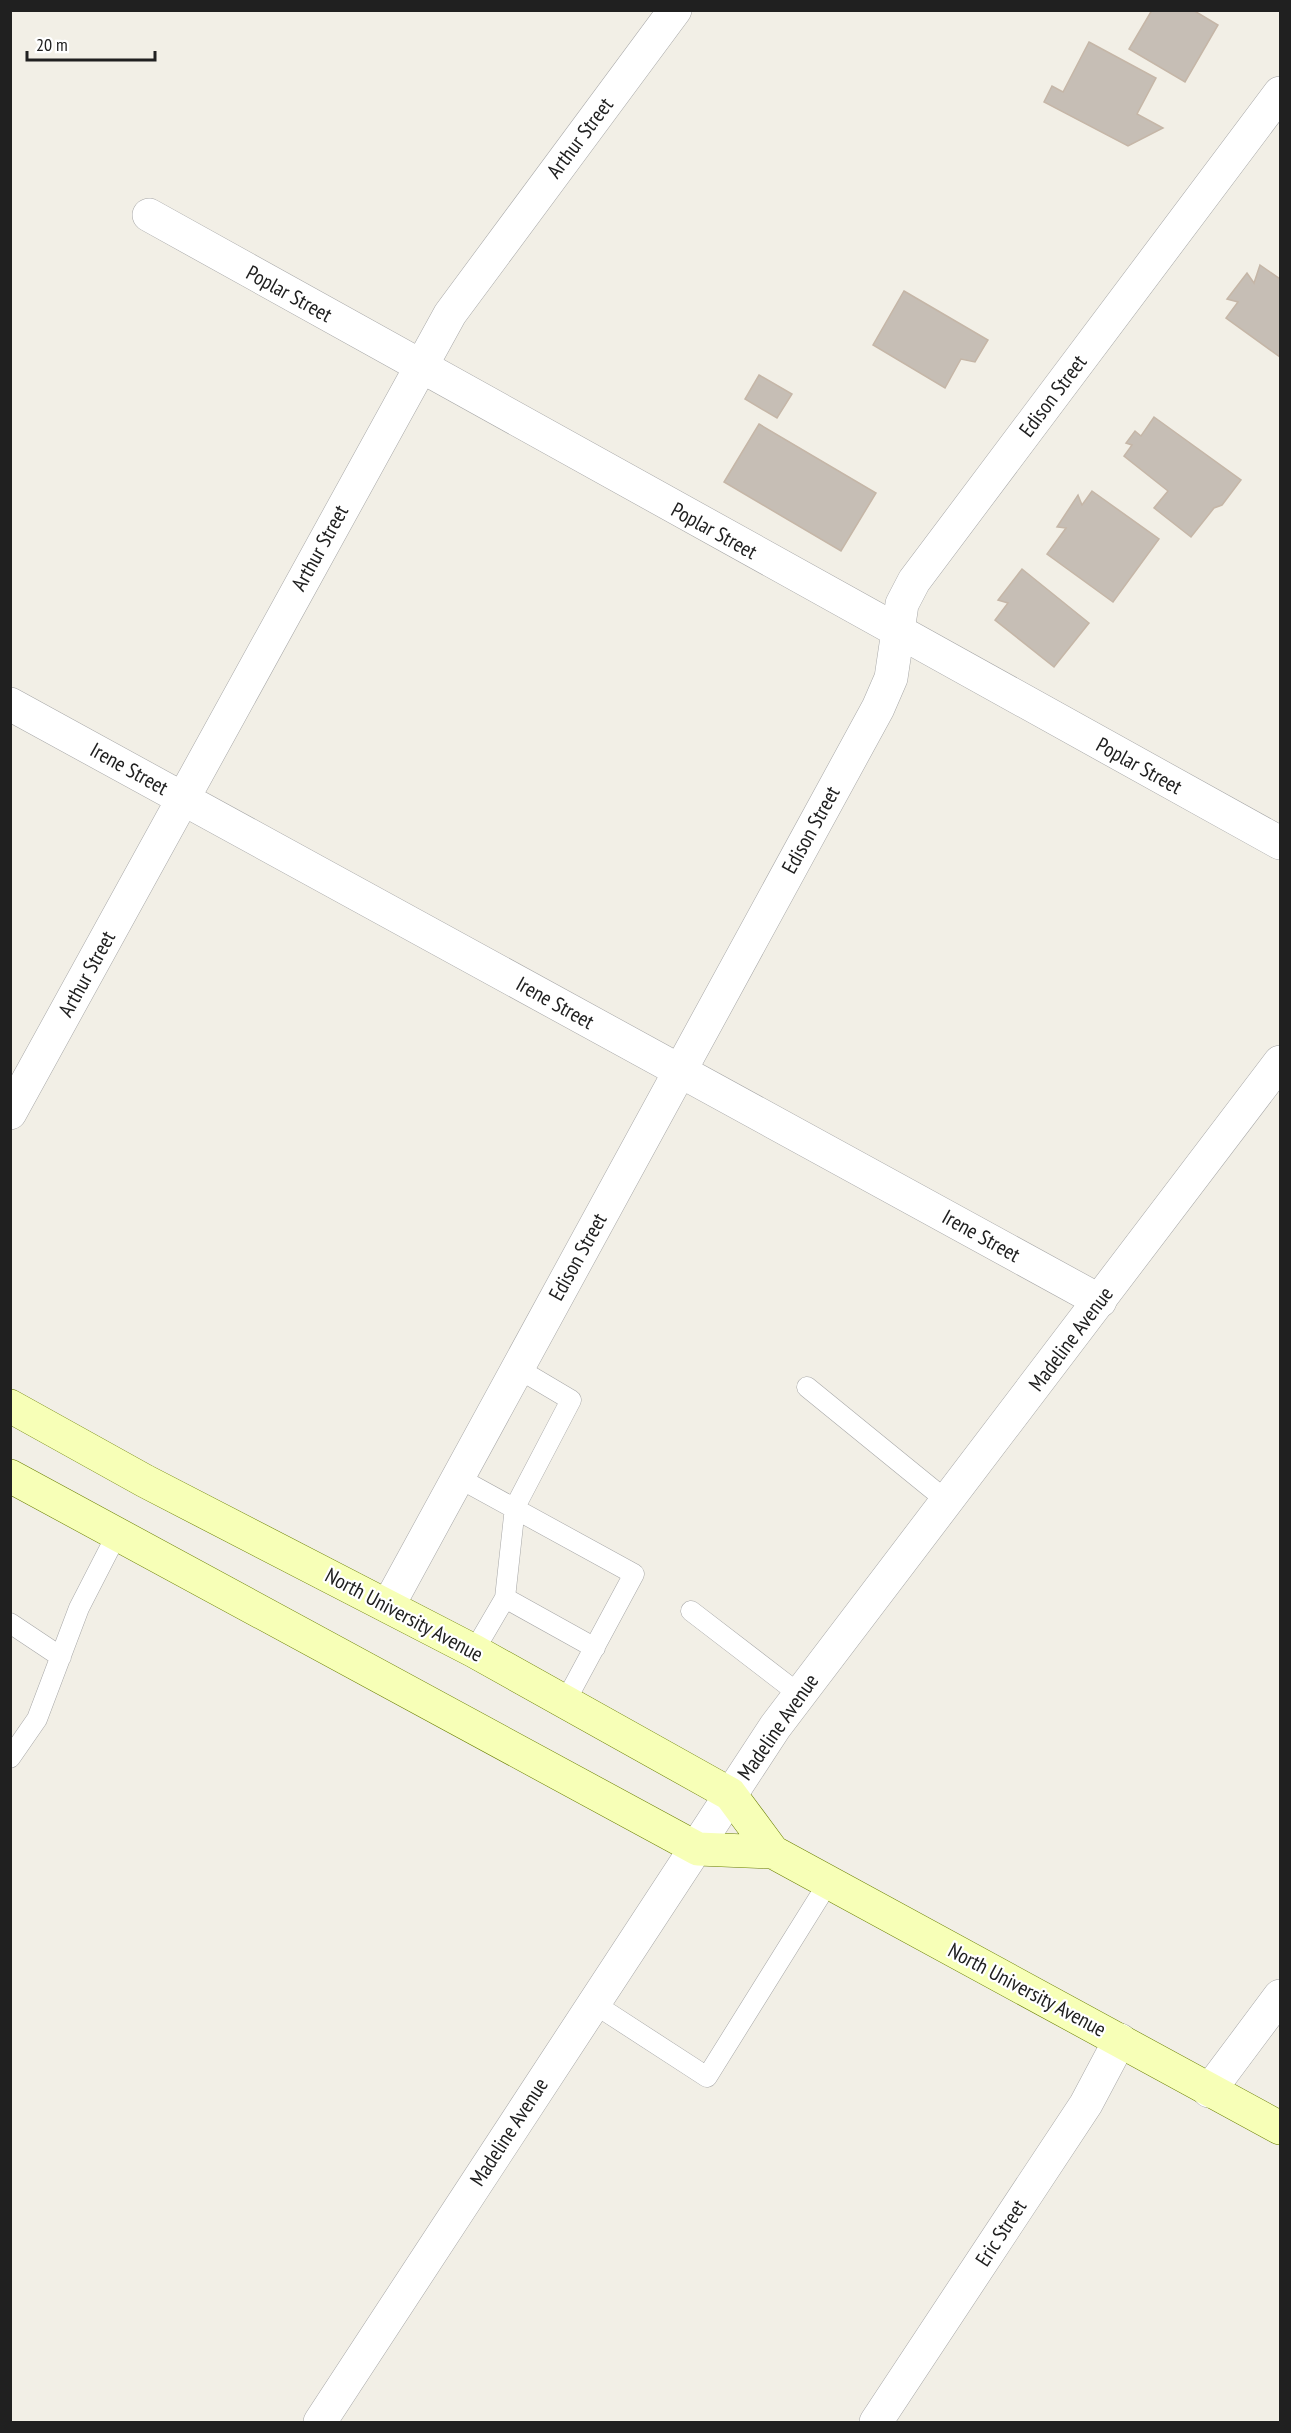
<svg xmlns="http://www.w3.org/2000/svg" width="1291" height="2433" font-family="'PT Sans Narrow',sans-serif">
  <style>
    .building { fill: #c6beb5; stroke: #c5b6a7; stroke-width: 1.5 }
    .lines { fill: none; stroke-linecap: round; stroke-linejoin: round }
    .service-casing { stroke: #a7a7a7; stroke-width: 21 }
    .minor-casing { stroke: #a7a7a7; stroke-width: 34 }
    .tertiary-casing { stroke: #a7a7a7; stroke-width: 34 }
    .secondary-casing { stroke: #697f00; stroke-width: 34 }
    .service { stroke: #fff; stroke-width: 20 }
    .minor { stroke: #fff; stroke-width: 33 }
    .tertiary { stroke: #fff; stroke-width: 33 }
    .secondary { stroke: #f7ffb7; stroke-width: 33 }
    .labels { text-anchor: middle; stroke-width: 4.5; stroke-linejoin: round; paint-order: stroke }
    .street-label { font-size: 21px; fill: #202020; stroke: #fff }
  </style>
  <rect width="100%" height="100%" fill="#f2efe6"/>
  <path class="building" d="M1152,10H1193L1218,25L1185,82L1129,49Z
    M1089,42L1156,78L1137,114L1163,128L1128,146L1044,102L1052,86L1063,92Z
    M1260,265L1280,279V357L1226,318L1238,302L1227,299L1247,273L1254,283Z
    M904,291L988,340L975,362L961,359L945,388L873,345Z
    M759,375L792,394L777,418L745,399Z
    M1154,417L1241,480L1222,505L1214,508L1191,537L1154,508L1168,491L1124,456L1132,445L1126,443L1135,431L1141,436Z
    M759,424L876,493L841,551L724,482Z
    M1092,491L1159,539L1113,602L1047,554L1066,528L1057,527L1078,495L1082,505Z
    M1022,569L1089,623L1054,667L995,620L1008,603L998,600Z"/>
  <g class="lines">
    <defs>
      <path id="service" d="M807,1387L947,1501
        M457,1477L634,1574L565,1702
        M505,1598L595,1648
        M691,1611L799,1694
        M10,1623L61,1657
        M474,1651L505,1598L515,1507L571,1400L517,1368
        M10,1758L37,1719L79,1608L117,1534
        M593,2003L707,2077L828,1883"/>
      <path id="minor" d="M149,215L1280,843
        M10,704L1100,1301
        M10,1113L450,314L675,10
        M388,1606L878,708L891,678L902,604L914,581L1280,93
        M1209,2091L1280,1996
        M876,2422L1086,2104L1120,2040"/>
      <path id="tertiary" d="M320,2422L775,1727L1280,1062"/>
      <path id="secondary" d="M10,1406L145,1481L474,1651L730,1794L773,1852L1280,2128
        M10,1476L698,1849L773,1852"/>
    </defs>
    <use href="#service" class="service-casing"/>
    <use href="#minor" class="minor-casing"/>
    <use href="#tertiary" class="tertiary-casing"/>
    <use href="#secondary" class="secondary-casing"/>
    <use href="#service" class="service"/>
    <use href="#minor" class="minor"/>
    <use href="#tertiary" class="tertiary"/>
    <use href="#secondary" class="secondary"/>
  </g>
  <g class="labels">
    <g class="street-label">
      <text transform="translate(580 138) rotate(-53)" y="7">Arthur Street</text>
      <text transform="translate(289 294) rotate(29)" y="7">Poplar Street</text>
      <text transform="translate(1053 396) rotate(-53)" y="7">Edison Street</text>
      <text transform="translate(714 531) rotate(29)" y="7">Poplar Street</text>
      <text transform="translate(320 548) rotate(-61)" y="7">Arthur Street</text>
      <text transform="translate(1139 766) rotate(29)" y="7">Poplar Street</text>
      <text transform="translate(129 769) rotate(29)" y="7">Irene Street</text>
      <text transform="translate(811 830) rotate(-61)" y="7">Edison Street</text>
      <text transform="translate(87 974) rotate(-61)" y="7">Arthur Street</text>
      <text transform="translate(555 1003) rotate(29)" y="7">Irene Street</text>
      <text transform="translate(981 1236) rotate(29)" y="7">Irene Street</text>
      <text transform="translate(578 1257) rotate(-61)" y="7">Edison Street</text>
      <text transform="translate(1071 1339) rotate(-53)" y="7">Madeline Avenue</text>
      <text transform="translate(404 1615) rotate(28)" y="7">North University Avenue</text>
      <text transform="translate(778 1727) rotate(-55)" y="7">Madeline Avenue</text>
      <text transform="translate(1027 1990) rotate(28)" y="7">North University Avenue</text>
      <text transform="translate(509 2132) rotate(-57)" y="7">Madeline Avenue</text>
      <text transform="translate(1001 2233) rotate(-57)" y="7">Eric Street</text>
    </g>
  </g>
  <rect width="1291" height="2433" fill="none" stroke="#202020" stroke-width="24"/>
  <path d="M27 51v9h128v-9" fill="none" stroke="#202020" stroke-width="3"/>
  <text x="36" y="51" font-size="18" fill="#202020" stroke="#ffffff" stroke-width="4.5" paint-order="stroke">20 m</text>
</svg>
